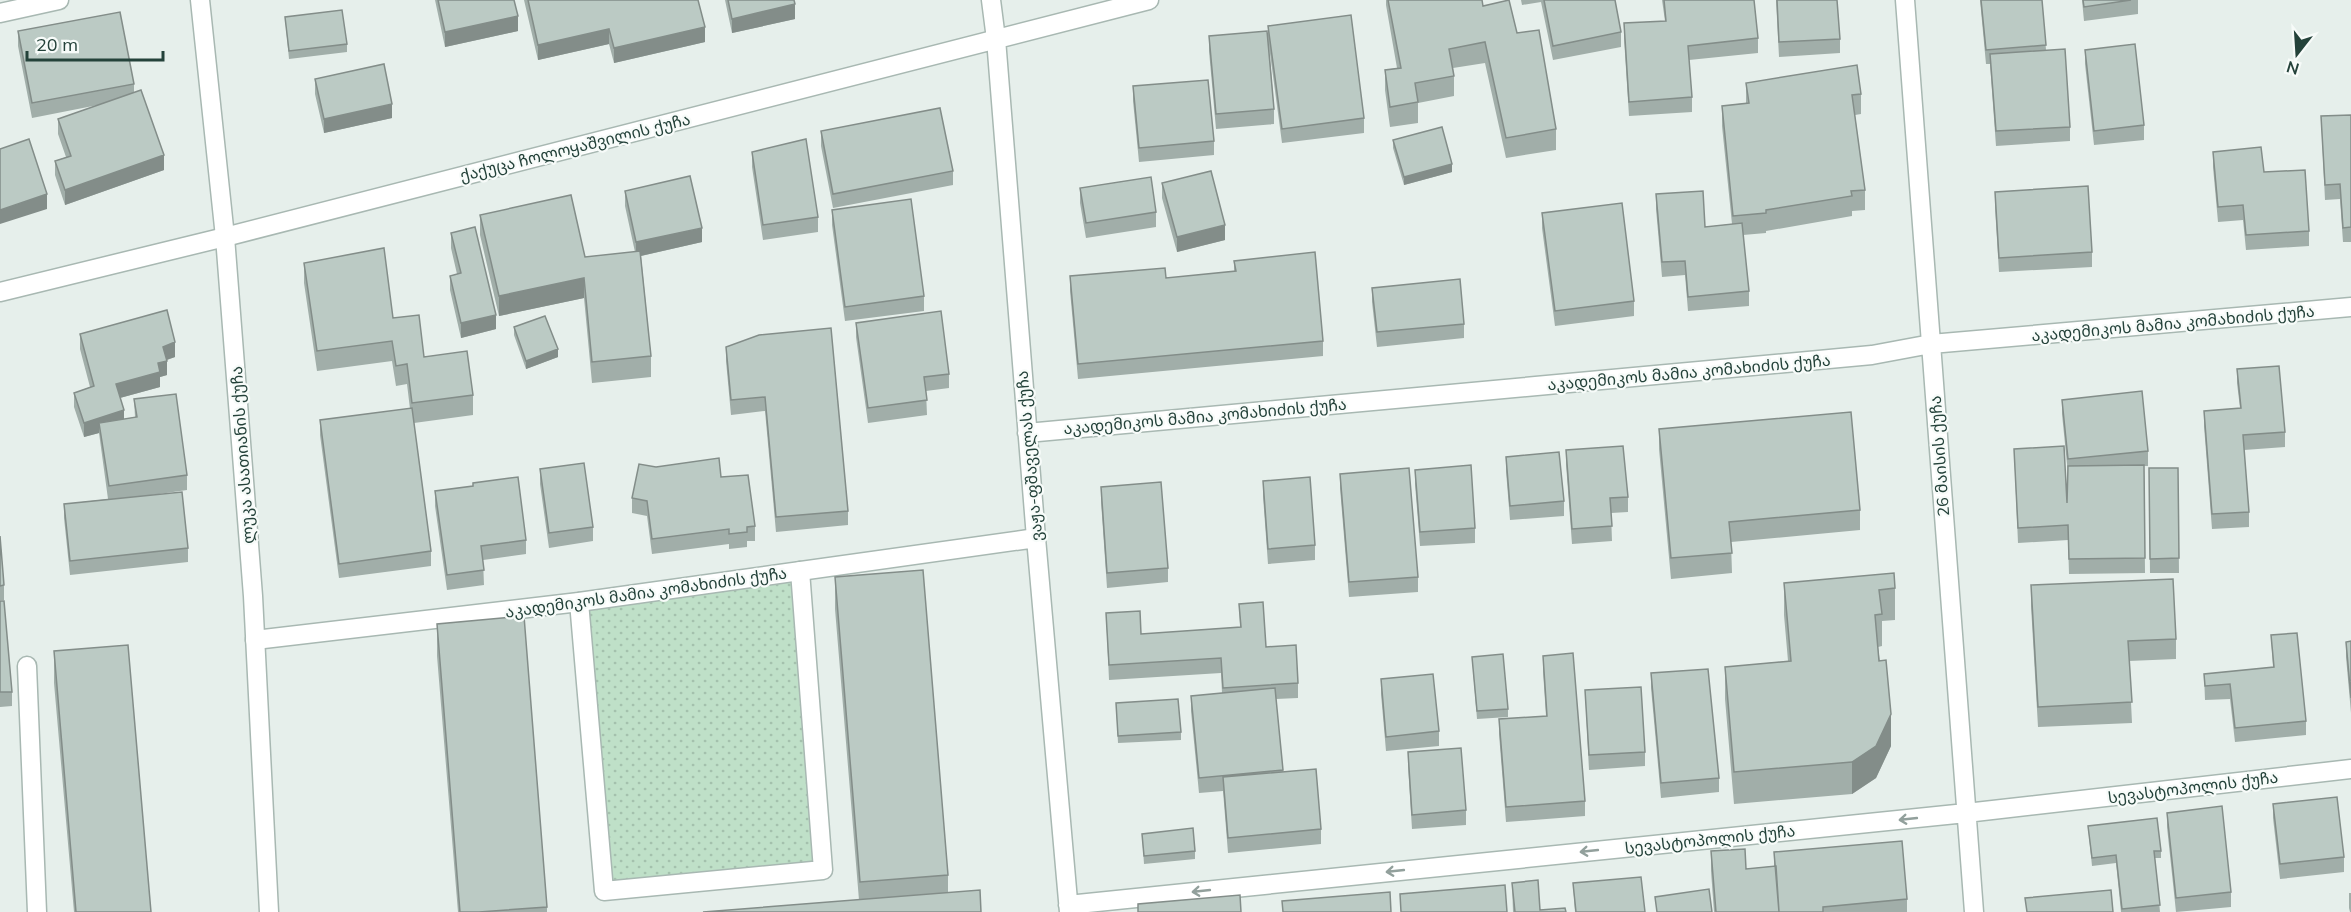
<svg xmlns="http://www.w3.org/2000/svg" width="2351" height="912" font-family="Mulish,'Noto Sans Georgian',sans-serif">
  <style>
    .grass { fill: url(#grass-dots) }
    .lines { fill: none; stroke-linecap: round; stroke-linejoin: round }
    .service-casing { stroke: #a8b8b2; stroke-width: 21 }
    .minor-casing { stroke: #a8b8b2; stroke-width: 21 }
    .tertiary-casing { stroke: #a8b8b2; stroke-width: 21 }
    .service { stroke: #fff; stroke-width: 18 }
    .minor { stroke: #fff; stroke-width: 18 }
    .tertiary { stroke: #fff; stroke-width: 18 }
    .wall { fill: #a1aea9 }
    .shaded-wall { fill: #838d89 }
    .building { fill: #bbcac4; stroke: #838d89; stroke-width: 1.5 }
    .oneway { stroke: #92a09c }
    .labels { text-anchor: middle; stroke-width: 4.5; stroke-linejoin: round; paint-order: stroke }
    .street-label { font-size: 16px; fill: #24423a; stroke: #f7fbf9 }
  </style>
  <defs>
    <pattern id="grass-dots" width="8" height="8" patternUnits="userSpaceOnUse" patternTransform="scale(1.5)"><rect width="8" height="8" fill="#bfe0c8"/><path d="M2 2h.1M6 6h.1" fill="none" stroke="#a4c1ad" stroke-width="1.8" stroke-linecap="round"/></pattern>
  </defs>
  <rect width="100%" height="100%" fill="#e6efeb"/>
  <path class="grass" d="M800,571L823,870L604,891L579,602Z"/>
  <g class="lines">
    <defs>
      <path id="service" d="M579,602L604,891L823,870L800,571
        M27,666L37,912"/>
      <path id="minor" d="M991,0L996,39L1036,538L1069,912
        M1905,0L1974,912
        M0,13L59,0
        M0,292L225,237L1149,0
        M1027,433L1872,355L1931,344L2351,307
        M255,640L579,602L1036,538
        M1068,905L1966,813L2351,769"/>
      <path id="tertiary" d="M200,0L225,237L253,596L269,912"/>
    </defs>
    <use href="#service" class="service-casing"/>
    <use href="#minor" class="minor-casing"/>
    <use href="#tertiary" class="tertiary-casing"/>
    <use href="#service" class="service"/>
    <use href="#minor" class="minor"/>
    <use href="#tertiary" class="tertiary"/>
  </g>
  <path class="wall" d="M435,0H514L518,31L445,47Z
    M524,0H698L705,42L614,63L609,44L538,60Z
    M725,0H794L795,19L732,33Z
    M1386,0H1482L1483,6L1517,33L1556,129V150L1506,158L1485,63L1453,68L1454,76V96L1418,103V123L1390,127L1385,90V70L1397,68L1386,5Z
    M1521,0H1615L1621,32V47L1553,60L1541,2L1522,5Z
    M1662,0H1754L1758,38V53L1689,60L1692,97V112L1629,116L1624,38V23L1665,21Z
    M1776,0H1837L1840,39V53L1779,57Z
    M1980,0H2042L2046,50L2070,127V141L1996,146L1990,64H1986Z
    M2082,0H2138V14L2084,21Z
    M285,17L347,44V52L289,59Z
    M1268,26L1364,118V133L1282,143L1269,46L1274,109V124L1216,129L1209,51V36L1268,37Z
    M18,31L134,84V92L164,170L65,205L55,175V161L66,157L58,134V119L98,105L32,118L18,46Z
    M2085,50L2144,125V140L2094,145L2085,64Z
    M315,79L392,118L324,133L315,94Z
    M1746,83L1861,94V114L1855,115L1865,190V210L1852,211V216L1766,231V233L1743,235L1749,291V306L1688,311L1685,275L1662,277L1656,209V194L1705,227L1732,224L1722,126V106L1746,103Z
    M1133,86L1214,141V155L1139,162L1133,101Z
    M2351,115V242H2343L2340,199L2325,200L2321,116Z
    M821,131L953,171V185L833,208L821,146Z
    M1393,140L1452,172L1404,185L1393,148Z
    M752,152L818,217V232L763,240L752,167Z
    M2213,152L2264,172L2309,231V246L2246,250L2243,220L2218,222L2213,167Z
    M1162,183L1225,240L1177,252L1162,198Z
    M1080,188L1156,212V227L1086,238L1080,203Z
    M625,191L702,242L641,256L651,356V377L592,383L584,298L499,316L480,235V215L585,257L635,252L625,206Z
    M1995,192L2092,252V267L1999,272L1995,207Z
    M832,210L924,296V311L845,321L832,225Z
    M1542,213L1634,301V316L1555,326L1542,228Z
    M451,233L496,329L461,338L450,290V276L457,274L451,248Z
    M1234,261L1323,341V356L1078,379L1070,291V276L1166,278L1234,272Z
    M304,263L473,395V415L414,423L431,551V566L339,578L320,435V420L410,409L407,384L396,386L392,361L317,371L304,283Z
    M1372,288L1464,324V338L1377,347L1372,302Z
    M856,323L949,374V388L926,391L927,415L868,423L856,337Z
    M514,327L558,357L526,369L514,335Z
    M831,328L848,511V525L776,532L765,411L731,415L726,361V347Z
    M80,334L175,357L167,360V375L160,377V387L120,398L124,419L135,417L134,399L187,475V490L152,495L188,548V562L70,575L64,518V504L108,499L99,433L84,437L74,407V393L90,387L80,349Z
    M2237,369L2285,432V447L2244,450L2249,512V527L2212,529L2204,426V411L2240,408L2237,383Z
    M2062,400L2148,451V466H2144L2145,573L2069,574L2068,540L2018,543L2014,449L2067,503L2068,474L2062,414Z
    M1659,429L1860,510V530L1731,542L1732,573L1671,579L1659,449Z
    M1566,450L1628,497V512L1611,513L1612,541L1572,544L1566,464Z
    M1506,457L1564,501V516L1510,520L1506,471Z
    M656,467L721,477L755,526V541H747V547L729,549V544L652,554L647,516L632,513V498Z
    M2149,468H2178L2179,573H2150Z
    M540,469L593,527V541L549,548L540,484Z
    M1415,470L1475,528V543L1420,546L1415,484Z
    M1340,474L1418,577V592L1349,597L1340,488Z
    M1263,481L1315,545V560L1268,564L1263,496Z
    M1101,487L1168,568V582L1107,588L1101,501Z
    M435,491L526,540V554L483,560L484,585L447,590L435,506Z
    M0,536L4,585V600H0Z
    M835,577L948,875V893L859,900L835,609Z
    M1784,583L1895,588V620L1882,621V646L1878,647L1891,746L1876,778L1852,794L1734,804L1725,699V667L1788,661L1784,615Z
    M2031,585L2176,639V659L2129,661L2132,723L2038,727L2031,606Z
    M0,601L12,692V706L0,707Z
    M1239,604L1266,647L1298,683V698L1276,699L1283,772L1321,829V844L1228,853L1223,791L1199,793L1191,711V696L1222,693L1221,673L1109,680L1106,613L1141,634L1240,627Z
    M437,624L547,907V912H458L437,656Z
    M2271,635L2306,721V735L2235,742L2230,699L2205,700L2204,674L2273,667Z
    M2351,641V713L2346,657V642Z
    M54,651L151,912H74L54,683Z
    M1543,656L1585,801V816L1506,822L1499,734V719L1546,716L1543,671Z
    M1472,657L1508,709V717L1477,719Z
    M1651,673L1719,778V792L1661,798L1651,688Z
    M1381,679L1439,731V746L1386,751L1381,694Z
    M1585,690L1645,752V766L1589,770Z
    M1116,703L1181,732V740L1118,743Z
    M1408,752L1466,810V825L1412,829L1408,766Z
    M2273,804L2344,857V872L2280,879L2273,818Z
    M2167,813L2231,892V907L2176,912L2167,827Z
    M2088,826L2161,851V858H2155L2160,912H2121L2116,863L2092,866Z
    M1142,834L1195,851V859L1144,864Z
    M1711,851L1746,869L1774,866V852L1907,899V912H1714L1711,871Z
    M1512,883L1540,910L1566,912H1513Z
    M1573,883L1645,912H1575Z
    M2349,893H2351V912H2350L2349,908Z"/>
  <path class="shaded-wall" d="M795,4V19L732,33V19Z
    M518,16V31L445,47V32Z
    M705,27V42L614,63V48Z
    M609,29V44L538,60V45Z
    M392,104V118L324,133V119Z
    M164,155V170L65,205V190Z
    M1452,164V172L1404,185V177Z
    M47,194V209L0,224V210Z
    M1225,225V240L1177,252V237Z
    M702,228V242L636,257V242Z
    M584,278V298L499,316V296Z
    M496,315V329L461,338V323Z
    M175,342V357L163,361V347Z
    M558,349V357L526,369V361Z
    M167,361V375L160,377V387L116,399V384L158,363Z
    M124,410V424L99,423V433L84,437V423Z
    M1891,714V746L1876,778L1852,794V762Z"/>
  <path class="building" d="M438,0H514L518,16L445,32Z
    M528,0H698L705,27L614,48L609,29L538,45Z
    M728,0H794L795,4L732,19Z
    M1388,0H1482L1483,6L1509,0L1517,33L1539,30L1556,129L1506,138L1485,42L1449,49L1454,76L1415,83L1418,102L1390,107L1385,70L1401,68Z
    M1544,0H1615L1621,32L1553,46Z
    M1664,0H1754L1758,38L1688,46L1692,97L1629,102L1624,23L1666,21Z
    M1777,0H1837L1840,39L1779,42Z
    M1981,0H2042L2046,45L1986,50Z
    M2083,0H2131L2084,7Z
    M342,10L347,44L289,51L285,17Z
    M120,12L134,84L32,103L18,31Z
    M1351,15L1364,118L1282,129L1268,26Z
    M1267,31L1274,109L1216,114L1209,36Z
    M2135,44L2144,125L2094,131L2085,50Z
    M2065,49L2070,127L1996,131L1990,54Z
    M384,64L392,104L324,119L315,79Z
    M1857,65L1861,94L1852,95L1865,190L1851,191L1852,196L1766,210V213L1733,216L1722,106L1749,103L1746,83Z
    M1208,80L1214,141L1139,148L1133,86Z
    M141,90L164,155L65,190L55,161L71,156L58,119Z
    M940,108L953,171L833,194L821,131Z
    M2351,115V227L2343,228L2340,184L2325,185L2321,116Z
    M1442,127L1452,164L1404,177L1393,140Z
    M29,139L47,194L0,210V149Z
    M806,139L818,217L763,225L752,152Z
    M2261,147L2264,172L2305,170L2309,231L2246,235L2243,205L2218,207L2213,152Z
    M1211,171L1225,225L1177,237L1162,183Z
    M690,176L702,228L636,242L625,191Z
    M1151,177L1156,212L1086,223L1080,188Z
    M2088,186L2092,252L1999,258L1995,192Z
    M1703,191L1705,227L1742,223L1749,291L1688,297L1685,261L1662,262L1656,194Z
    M571,195L585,257L640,251L651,356L592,362L584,278L499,296L480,215Z
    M911,199L924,296L845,307L832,210Z
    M1622,203L1634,301L1555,311L1542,213Z
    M475,227L496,315L461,323L450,276L461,273L451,233Z
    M384,248L393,318L419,315L424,357L467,351L473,395L412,403L407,364L396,366L392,341L317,351L304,263Z
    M1315,252L1323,341L1078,364L1070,276L1165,268L1166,278L1236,271L1234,261Z
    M1460,279L1464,324L1377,332L1372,288Z
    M167,310L175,342L163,347L167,361L158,363L160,372L116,384L124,410L84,423L74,393L94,386L80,334Z
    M941,311L949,374L924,377L927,400L868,408L856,323Z
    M545,316L558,349L526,361L514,327Z
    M831,328L848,511L776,517L765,397L731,400L726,347L759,335Z
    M2279,366L2285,432L2243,435L2249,512L2212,514L2204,411L2241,408L2237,369Z
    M2142,391L2148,451L2068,459L2062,400Z
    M176,394L187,475L109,486L99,423L137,417L134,399Z
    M412,408L431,551L339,564L320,420Z
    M1851,412L1860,510L1729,522L1732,553L1671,558L1659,429Z
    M1623,446L1628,497L1610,498L1612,526L1572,529L1566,450Z
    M2064,446L2067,503L2068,466L2144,465L2145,558L2069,559L2068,525L2018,528L2014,449Z
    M1559,452L1564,501L1510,506L1506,457Z
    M719,458L721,477L748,475L755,526L747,527V532L729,534V529L652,539L647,501L632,498L639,464L656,467Z
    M584,463L593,527L549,533L540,469Z
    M1471,465L1475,528L1420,532L1415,470Z
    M1409,468L1418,577L1349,582L1340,474Z
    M2149,468H2178L2179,558L2150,559Z
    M518,477L526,540L481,546L484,570L447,575L435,491L473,486V483Z
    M1310,477L1315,545L1268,549L1263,481Z
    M1161,482L1168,568L1107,573L1101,487Z
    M182,492L188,548L70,561L64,504Z
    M0,536L4,585L0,586Z
    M923,570L948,875L860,882L835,577Z
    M1894,573L1895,588L1879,590L1882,614L1875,615L1879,661L1886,660L1891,714L1876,746L1852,762L1734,772L1725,667L1791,661L1784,583Z
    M2173,579L2176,639L2128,641L2132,702L2038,707L2031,585Z
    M0,601H4L12,692H0Z
    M1263,602L1266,647L1296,645L1298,683L1223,688L1221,658L1109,665L1106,613L1140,611L1141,634L1241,627L1239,604Z
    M524,616L547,907L479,912H460L437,624Z
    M2297,633L2306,721L2235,728L2230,684L2205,686L2204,674L2274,667L2271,635Z
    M2351,641V698L2346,642Z
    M128,645L151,912H76L54,651Z
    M1573,653L1585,801L1506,807L1499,719L1547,716L1543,656Z
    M1503,654L1508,709L1477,711L1472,657Z
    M1708,669L1719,778L1661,783L1651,673Z
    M1433,674L1439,731L1386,737L1381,679Z
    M1641,687L1645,752L1589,755L1585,690Z
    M1275,688L1283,770L1199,778L1191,696Z
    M1178,699L1181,732L1118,736L1116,703Z
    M1461,748L1466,810L1412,815L1408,752Z
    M1316,769L1321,829L1228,838L1223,777Z
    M2337,797L2344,857L2280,864L2273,804Z
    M2222,806L2231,892L2176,898L2167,813Z
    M2157,818L2161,851H2154L2160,905L2122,909L2116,855L2092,858L2088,826Z
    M1193,828L1195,851L1144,856L1142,834Z
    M1902,841L1907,899L1823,907V912H1779L1774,852Z
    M1745,849L1746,869L1776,866L1779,912H1716L1711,851Z
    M1641,877L1645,912H1576L1573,883Z
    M1538,880L1540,910L1565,908L1566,912H1515L1512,883Z
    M1505,885L1507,912H1401L1400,894Z
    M1709,889L1712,912H1657L1655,897Z
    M980,890L981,912H703Z
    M2111,890L2113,912H2027L2025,898Z
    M1390,892L1391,912H1283L1282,901Z
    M1240,895L1241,912H1138V904Z"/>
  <defs><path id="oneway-shaft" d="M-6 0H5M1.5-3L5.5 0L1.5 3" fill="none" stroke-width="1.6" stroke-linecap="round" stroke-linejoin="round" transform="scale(1.5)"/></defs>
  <g class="oneway">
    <use href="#oneway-shaft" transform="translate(1908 819) rotate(174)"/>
    <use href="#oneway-shaft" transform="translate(1589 851) rotate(174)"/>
    <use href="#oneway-shaft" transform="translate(1395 871) rotate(174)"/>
    <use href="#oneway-shaft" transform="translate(1201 891) rotate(174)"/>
  </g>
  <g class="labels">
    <g class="street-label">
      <text transform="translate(575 147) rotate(-14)" y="6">ქაქუცა ჩოლოყაშვილის ქუჩა</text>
      <text transform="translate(2173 323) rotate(-5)" y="6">აკადემიკოს მამია კომახიძის ქუჩა</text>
      <text transform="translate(1689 372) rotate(-5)" y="6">აკადემიკოს მამია კომახიძის ქუჩა</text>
      <text transform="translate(1205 416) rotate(-5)" y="6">აკადემიკოს მამია კომახიძის ქუჩა</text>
      <text transform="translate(242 455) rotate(-94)" y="6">ლუკა ასათიანის ქუჩა</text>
      <text transform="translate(1029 456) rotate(-95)" y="6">ვაჟა-ფშაველას ქუჩა</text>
      <text transform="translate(1939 456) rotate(-94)" y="6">26 მაისის ქუჩა</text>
      <text transform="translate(646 592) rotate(-8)" y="6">აკადემიკოს მამია კომახიძის ქუჩა</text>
      <text transform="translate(2193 787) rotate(-7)" y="6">სევასტოპოლის ქუჩა</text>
      <text transform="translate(1710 839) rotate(-6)" y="6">სევასტოპოლის ქუჩა</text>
    </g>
  </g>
  <g transform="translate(2297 54) rotate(197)" stroke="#f7fbf9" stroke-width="4.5" paint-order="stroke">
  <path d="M0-4.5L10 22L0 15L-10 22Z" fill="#24423a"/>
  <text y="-9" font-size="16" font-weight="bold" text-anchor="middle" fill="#24423a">N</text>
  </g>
  <path d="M27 51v9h136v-9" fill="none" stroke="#24423a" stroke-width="3"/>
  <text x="36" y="51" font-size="18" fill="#24423a" stroke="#f7fbf9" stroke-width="4.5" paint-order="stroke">20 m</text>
</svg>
